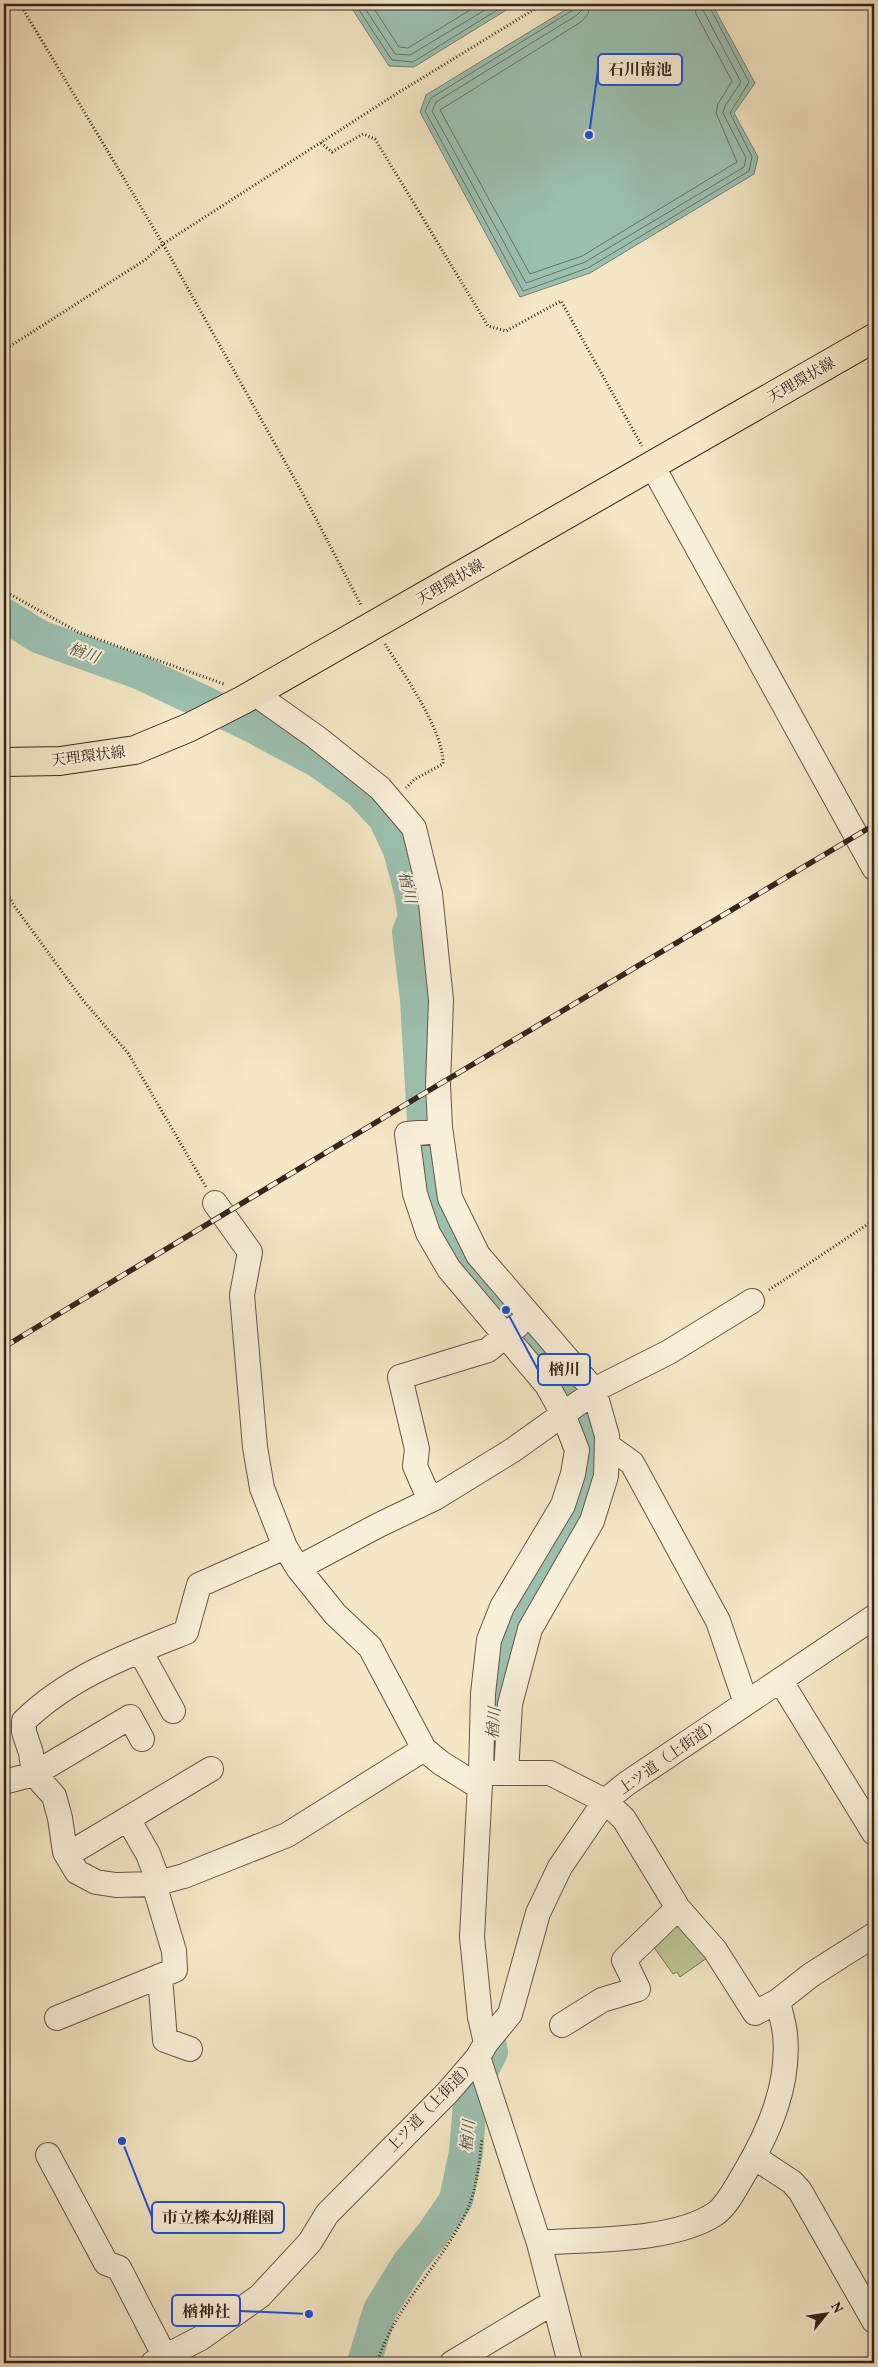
<svg xmlns="http://www.w3.org/2000/svg" width="878" height="2367" font-family="Vollkorn,'Noto Serif JP',serif">
  <style>
    .green { fill: #bcc594; stroke: #797559 }
    .water { fill: #9cc0b0; stroke: #738276 }
    .lines { fill: none; stroke-linecap: round; stroke-linejoin: round }
    .shore { stroke: #697267; stroke-width: 1 }
    .river { stroke: #9cc0b0; stroke-width: 34 }
    .minor-casing { stroke: #665648; stroke-width: 26 }
    .major-casing { stroke: #36251e; stroke-width: 30 }
    .path { stroke: #36251e; stroke-width: 3; stroke-dasharray: 1 2.5; stroke-linecap: butt }
    .minor { stroke: #f8efd9; stroke-width: 24 }
    .major { stroke: #f4e7c5; stroke-width: 28 }
    .rail-casing { stroke: #36251e; stroke-width: 5.5 }
    .rail { stroke: #f8efd9; stroke-width: 4; stroke-dasharray: 11; stroke-linecap: butt }
    .labels { text-anchor: middle; stroke-width: 4; stroke-linejoin: round; paint-order: stroke }
    .street-label { font-size: 15px; fill: #36251e; stroke: #f8efd9 }
    .water-label { font-size: 16px; font-style: italic; fill: #55544a; stroke: #f8efd9 }
    .leader { fill: none; stroke: #1d4ed8; stroke-width: 2 }
    .callout-dot { fill: #1d4ed8; stroke: #f8efd9; stroke-width: 2 }
    .callout { fill: #f8efd9; stroke: #1d4ed8; stroke-width: 2 }
    .callout-label { font-size: 16px; text-anchor: middle; font-weight: bold; fill: #36251e }
  </style>
  <rect width="100%" height="100%" fill="#f4e7c5"/>
  <filter id="stains"><feTurbulence type="fractalNoise" baseFrequency=".004" numOctaves="4"/><feColorMatrix values="0 0 0 0 .2 0 0 0 0 .09 0 0 0 0 .02 0 0 0 .5 -.17"/></filter>
  <radialGradient id="worn" r=".72"><stop offset=".6" stop-color="#630" stop-opacity="0"/><stop offset="1" stop-color="#630" stop-opacity=".3"/></radialGradient>
  <path class="green" d="M677,1912L714,1953L680,1977L677,1972L673,1974L648,1939Z"/>
  <path class="water" d="M349,4H516L414,67L389,66Z
    M575,4H712L755,83L734,113L758,157L754,174L590,273L520,297L420,112L426,95Z"/>
  <g class="lines">
    <path class="shore" d="M355,4L392,60L413,62L507,4
      M362,4L395,54L410,55L495,4
      M371,4L399,47L408,48L480,4
      M576,4L573,10L431,98L425,111L523,291L588,268L749,171L752,157L730,113L749,82L708,4
      M583,4L581,11L577,15L436,102L432,111L526,283L585,262L744,167L746,158L723,113L725,106L741,82L703,10L702,4
      M590,4L588,14L581,22L440,110L530,274L582,256L737,162L716,113L718,104L732,81L696,14L694,4"/>
    <path class="river" d="M4,615L40,637L141,673L247,723L320,762L361,792L385,818L400,850L411,892L415,917L409,932L417,1000L427,1172L440,1218L461,1258L571,1383L591,1427L590,1475L576,1515L526,1585L505,1629L497,1668L491,1759
      M364,2363L380,2310L409,2263L432,2235L456,2200L466,2152L471,2092L491,2052L489,2041"/>
    <defs>
      <path id="minor" d="M653,467L874,868
        M254,693L316,737L380,788L414,828L430,894L441,1000L438,1085L440,1127L450,1198L478,1255L594,1390L607,1436L606,1476L592,1521L530,1629L510,1704L506,1773
        M440,1131L407,1134L415,1194L428,1233L449,1269L547,1385L563,1414L577,1450L573,1474L563,1505L502,1607L489,1640L483,1694L481,1773
        M215,1203L250,1252L242,1295L255,1447L262,1488L285,1547L298,1568L335,1614L370,1647L424,1749L441,1763L473,1783L480,1784L481,1773H550L605,1801L624,1819L678,1908L715,1950L755,2013L778,2001L811,1975L874,1935
        M607,1445L632,1463L718,1621L746,1703
        M435,1498L425,1489L415,1466L417,1449L400,1377L488,1350L517,1326
        M285,1547L199,1585L186,1632C128,1655 69,1677 24,1721V1732L31,1753L34,1774L54,1796L60,1818L65,1852L77,1872L96,1882L116,1885L154,1884L184,1876L287,1835L424,1749
        M298,1568L379,1525L435,1498L513,1450L590,1395L594,1390L669,1352L752,1301
        M140,1651L173,1711
        M780,1680L874,1833
        M4,1782L34,1774L130,1717L142,1739
        M480,1784L472,1937L480,2017L486,2043
        M128,1819L148,1854L159,1883
        M67,1855L211,1769
        M160,1976L165,2040L190,2049
        M57,2018L175,1970L174,1951L154,1884
        M562,2025L602,2000L638,1989L624,1960L678,1908
        M478,2057L539,2243L570,2363
        M48,2155L106,2263L119,2268L165,2357
        M754,2157L792,2182L800,2191L874,2321
        M539,2243C589,2239 673,2242 715,2214C727,2206 736,2187 744,2174C769,2132 790,2085 785,2034C784,2023 780,2012 778,2001
        M153,2363L201,2338L260,2296L310,2242L327,2214L448,2092L478,2057L486,2043L510,2014L538,1913L560,1867L605,1801L626,1784L874,1617
        M452,2363L554,2302"/>
      <path id="major" d="M4,762L60,761L135,750L188,728L243,700L874,338"/>
    </defs>
    <use href="#minor" class="minor-casing"/>
    <use href="#major" class="major-casing"/>
    <path class="path" d="M20,4L163,244L303,494L361,605
      M321,143L332,152L363,134L375,139L488,326L506,331L561,301L642,446
      M4,350L145,260L163,244L396,94L543,4
      M4,591L78,632L224,684
      M385,644C403,673 444,731 443,764L415,779L406,788
      M4,888L15,907L82,999L128,1053L206,1187
      M769,1290L874,1220
      M377,2363C395,2306 440,2266 466,2213C477,2189 479,2164 482,2138"/>
    <use href="#minor" class="minor"/>
    <use href="#major" class="major"/>
    <defs>
      <path id="rail" d="M4,1347L408,1103L874,825"/>
    </defs>
    <use href="#rail" class="rail-casing"/>
    <use href="#rail" class="rail"/>
  </g>
  <g class="labels">
    <g class="street-label">
      <text transform="translate(801 380) rotate(-30)" y="5">天理環状線</text>
      <text transform="translate(450 582) rotate(-30)" y="5">天理環状線</text>
      <text transform="translate(88 756) rotate(-7)" y="5">天理環状線</text>
      <text transform="translate(669 1756) rotate(-35)" y="5">上ツ道（上街道）</text>
      <text transform="translate(431 2106) rotate(-46)" y="5">上ツ道（上街道）</text>
    </g>
    <g class="water-label">
      <text transform="translate(84 652) rotate(20)" y="6">楢川</text>
      <text transform="translate(408 887) rotate(78)" y="6">楢川</text>
      <text transform="translate(493 1723) rotate(-86)" y="6">楢川</text>
      <text transform="translate(467 2136) rotate(-85)" y="6">楢川</text>
    </g>
  </g>
  <path class="leader" d="M589 135L598 70M506 1310L538 1370M122 2141L152 2217M309 2314L240 2311"/>
  <g class="callout-dot">
    <circle cx="589" cy="135" r="5"/>
    <circle cx="506" cy="1310" r="5"/>
    <circle cx="122" cy="2141" r="5"/>
    <circle cx="309" cy="2314" r="5"/>
  </g>
  <g class="callout">
    <rect x="598" y="54" width="84" height="31" rx="5"/>
    <rect x="538" y="1354" width="52" height="31" rx="5"/>
    <rect x="152" y="2202" width="132" height="31" rx="5"/>
    <rect x="172" y="2295" width="68" height="31" rx="5"/>
  </g>
  <g class="callout-label">
    <text x="640" y="75">石川南池</text>
    <text x="564" y="1375">楢川</text>
    <text x="218" y="2223">市立檪本幼稚園</text>
    <text x="206" y="2317">楢神社</text>
  </g>
  <rect width="878" height="2367" fill="none" stroke="#f4e7c5" stroke-width="20"/>
  <rect x="5" y="5" width="868" height="2357" fill="none" stroke="#36251e" stroke-width="2.5"/>
  <rect x="10" y="10" width="858" height="2347" fill="none" stroke="#36251e"/>
  <g transform="translate(826 2314) rotate(60)" stroke="#f8efd9" stroke-width="4" paint-order="stroke">
  <path d="M0-4L9 19L0 12L-9 19Z" fill="#36251e"/>
  <text y="-8" font-size="14" font-weight="bold" text-anchor="middle" fill="#36251e">N</text>
  </g>
  <rect width="100%" height="100%" filter="url(#stains)"/>
  <rect width="100%" height="100%" fill="url(#worn)"/>
</svg>
